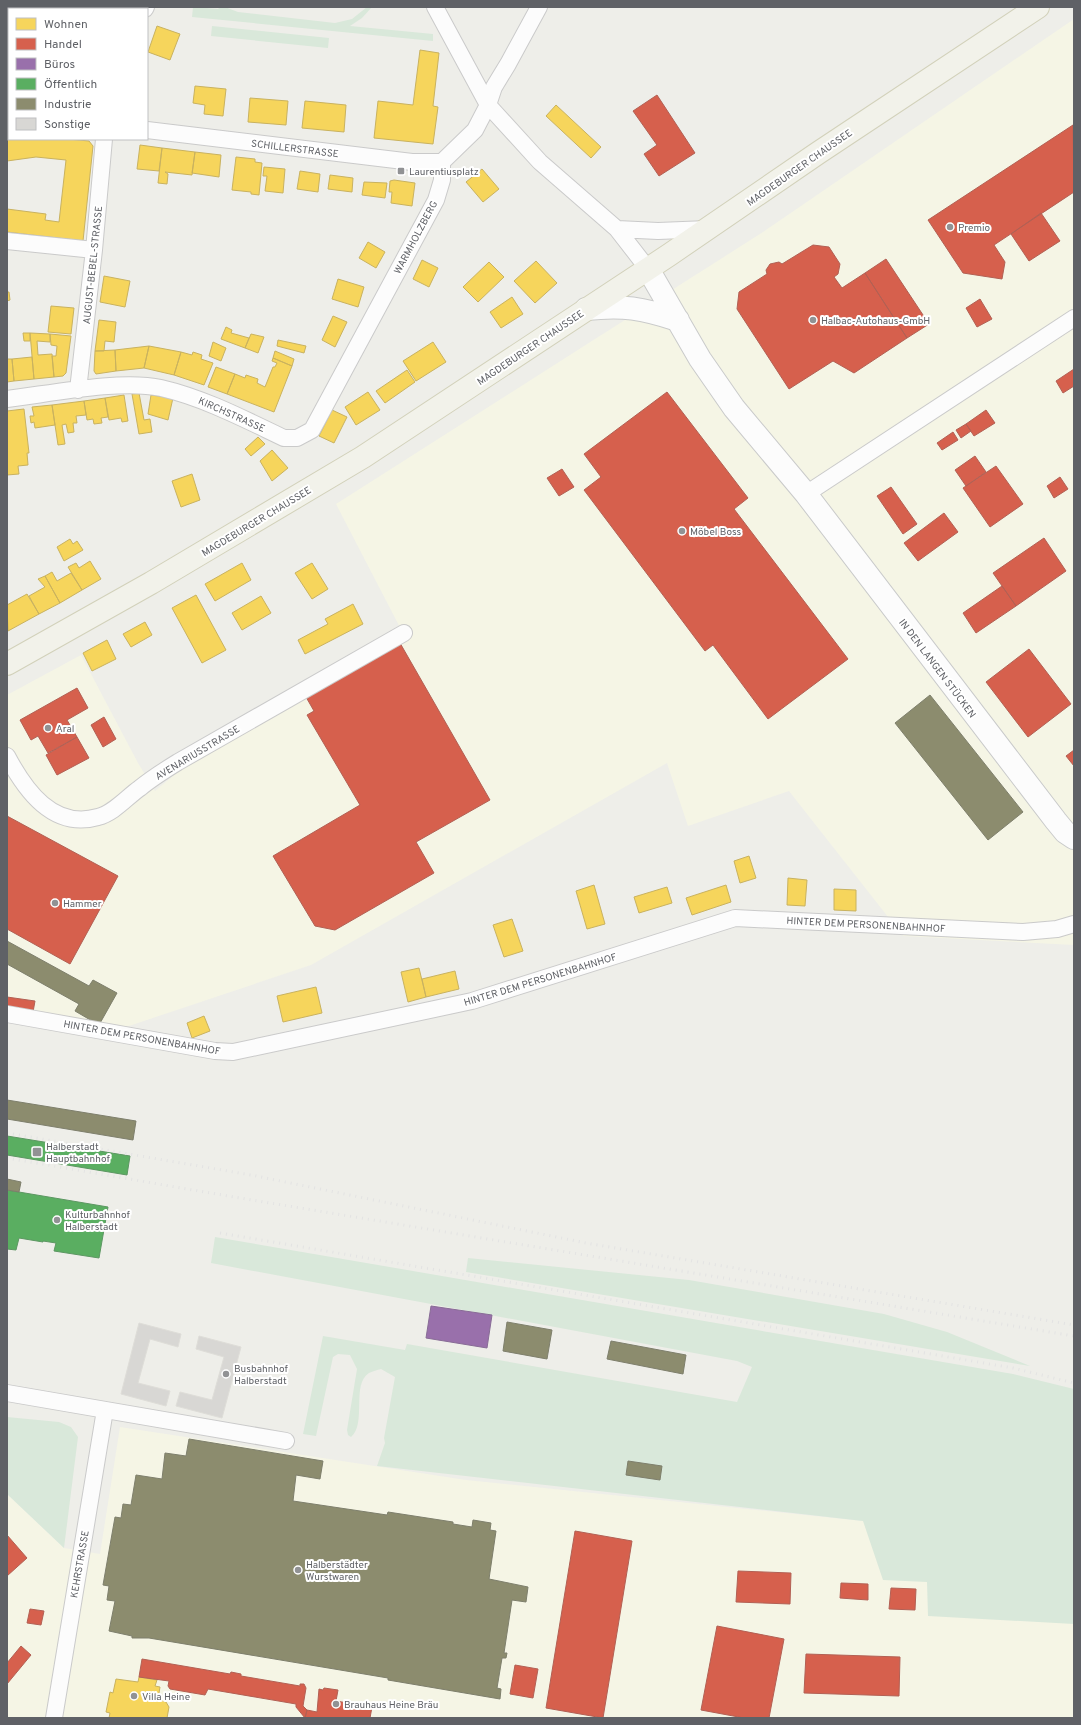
<svg xmlns="http://www.w3.org/2000/svg" width="1081" height="1725" font-family="Overpass,sans-serif">
  <style>
    .commercial { fill: #f5f5e5 }
    .green { fill: #d9e8da }
    .homes { fill: #f6d55c; stroke: #c9b25f }
    .shops { fill: #d6604d; stroke: #b26054 }
    .offices { fill: #9970ab; stroke: #886c96 }
    .public { fill: #5aae61; stroke: #5c9762 }
    .industry { fill: #8c8c6e; stroke: #7e7f6c }
    .building { fill: #d8d7d4; stroke: #deddd8 }
    .lines { fill: none; stroke-linecap: round; stroke-linejoin: round }
    .street-casing { stroke: #cacaca; stroke-width: 18 }
    .secondary-casing { stroke: #c9caca; stroke-width: 24 }
    .primary-casing { stroke: #d2d1ba; stroke-width: 24 }
    .street { stroke: #fcfcfc; stroke-width: 16 }
    .secondary { stroke: #fcfcfc; stroke-width: 22 }
    .primary { stroke: #f2f2ea; stroke-width: 22 }
    .rail { stroke: #e3e3e3; stroke-width: 3; stroke-dasharray: 1 5; stroke-linecap: butt }
    .poi-dot { fill: #919294; stroke: #fff; stroke-width: 1.5 }
    .labels { text-anchor: middle; stroke-width: 4; stroke-linejoin: round; paint-order: stroke }
    .street-label { font-size: 10px; fill: #5f6166; stroke: #fff }
    .poi-label { font-size: 10px; fill: #5f6166; stroke: #fff; text-anchor: start }
  </style>
  <rect width="100%" height="100%" fill="#eeeee9"/>
  <path class="commercial" d="M1074,19V945L903,936L789,791L688,826L667,763L311,965L123,1028L7,1006V695L81,655L138,763L155,791L197,756L407,641L336,504L763,232Z
    M120,1427L466,1480L863,1521L1074,1568V1718H7V1494L64,1548L100,1554Z"/>
  <path class="green" d="M193,7L219,9L217,7H225L238,12L335,23L352,19L367,7H372L362,18L350,26L433,34V41L192,17Z
    M212,26L329,38L328,48L211,36Z
    M215,1237L1013,1374L1074,1389V1624L928,1616L927,1582L883,1580L863,1521L377,1466L385,1443L384,1438L395,1377L381,1369C377,1370 373,1371 369,1373C351,1384 367,1424 351,1437L348,1435L347,1430L357,1369L350,1355L338,1354L333,1357L316,1436L303,1434L323,1336L405,1350L407,1344L737,1402L752,1367L737,1361L211,1263Z
    M468,1258L689,1280L884,1314L947,1332L1030,1366L466,1272Z
    M7,1417L59,1422L71,1427L78,1437L64,1548L7,1494Z"/>
  <path class="homes" d="M157,26L180,34L170,60L148,52Z
    M7,40L9,50V108L7,109Z
    M420,50L439,53L433,106L438,107L433,144L374,138L378,101L413,105Z
    M195,86L226,89L223,116L204,114L205,105L193,103Z
    M250,98L288,101L286,125L248,122Z
    M305,101L346,105L344,132L302,128Z
    M556,105L601,147L591,158L546,116Z
    M7,139H68L89,141L93,146L83,241L7,232V209L46,214L45,220L59,222L66,160L36,157L7,161Z
    M140,145L162,148L159,171L137,169Z
    M162,148L195,152L192,175L165,172L168,174L167,184L158,183Z
    M195,152L221,155L219,177L192,173Z
    M236,157L255,159V162L262,163L259,195L251,194V192L232,190Z
    M264,167L285,169L283,193L265,191L267,176H263Z
    M482,169L499,189L483,202L466,182Z
    M300,171L320,174L318,192L297,189Z
    M330,175L353,178L352,192L328,189Z
    M394,180L415,183L412,206L391,203L392,192H389L390,181Z
    M364,182L387,183L385,198L362,195Z
    M368,242L385,252L376,268L359,258Z
    M422,260L438,268L429,287L413,279Z
    M536,261L557,283L535,303L514,281Z
    M489,262L504,277L478,302L463,287Z
    M104,276L130,281L125,307L100,302Z
    M338,279L364,287L358,307L332,299Z
    M7,292H9L10,300L7,301Z
    M512,297L523,314L501,328L490,312Z
    M51,306L74,308L71,334L48,332Z
    M333,316L347,322L335,347L322,340Z
    M99,320L116,322L114,342L105,341L104,351H95Z
    M226,327L232,330L231,333L249,338L245,348L221,339Z
    M23,333H30V341H24Z
    M30,333L50,334V342L37,341L38,355L52,354L54,377L34,379Z
    M50,334L71,336L66,373L63,376L54,377L52,356H56L57,346L51,345Z
    M251,334L264,337L258,353L245,348Z
    M278,340L306,346L304,353L277,346Z
    M213,342L226,348L221,361L209,356Z
    M433,342L446,362L416,381L403,361Z
    M149,346L181,352L174,375L144,368Z
    M149,346L144,368L116,371L115,350Z
    M115,350L116,371L96,374L94,371L95,351Z
    M275,351L294,359L292,366L273,358Z
    M181,352L192,355L193,352L202,355L201,359L213,363L204,385L174,375Z
    M32,357L34,379L14,381L12,359Z
    M273,358L292,366L274,412L227,394L235,374L245,378L246,375L258,379L257,383L265,387L273,367H275L277,363L272,361Z
    M7,359H12L14,381L7,382Z
    M216,367L235,374L227,394L208,387Z
    M407,370L415,382L385,403L376,391Z
    M368,392L380,410L356,425L345,407Z
    M139,393L144,420L150,419L152,432L139,434L132,394Z
    M124,395L128,421L122,422L121,418L109,420L105,398Z
    M151,395L173,398L168,420L148,414Z
    M105,398L108,417L101,418L102,423L94,424L93,419L87,420L84,401Z
    M84,401L86,415L76,416L77,423H73L74,432L68,433L66,424L62,425L65,444L58,445L52,405Z
    M52,405L55,425L35,428L34,422L31,423L30,416H34L32,407Z
    M24,409L29,453H27L28,465L18,466L19,474L7,475V411Z
    M332,410L347,417L334,443L319,436Z
    M258,437L265,444L251,456L245,449Z
    M272,450L288,468L272,481L260,461Z
    M192,474L200,500L181,507L172,481Z
    M70,539L73,544L77,541L83,550L64,561L57,547Z
    M90,561L101,579L82,590L68,567L76,563L79,568Z
    M242,563L251,580L215,601L205,584Z
    M312,563L328,589L312,599L295,573Z
    M52,572L57,581L71,573L82,590L60,603L45,576Z
    M45,576L60,603L39,614L29,596L45,587L38,579Z
    M27,594L39,614L8,631L7,605Z
    M196,595L226,650L202,663L172,608Z
    M261,596L271,613L242,630L232,613Z
    M353,604L363,624L305,654L298,640L328,624L325,619Z
    M145,622L152,635L131,647L123,634Z
    M107,640L116,659L92,671L83,653Z
    M749,856L756,878L740,883L734,861Z
    M788,878L807,880L805,906L787,905Z
    M594,885L605,924L587,929L576,891Z
    M726,885L731,902L692,915L686,898Z
    M667,887L672,903L639,913L634,897Z
    M834,889L856,890V911L834,910Z
    M512,919L523,951L504,957L493,925Z
    M419,968L426,997L408,1002L401,972Z
    M455,971L459,989L426,997L422,979Z
    M316,987L322,1013L283,1022L277,996Z
    M204,1016L210,1031L192,1038L187,1023Z
    M139,1677L157,1680L155,1686L160,1687L158,1699L166,1702L169,1707L167,1718H109L110,1713L106,1712L110,1692L113,1693L116,1679L138,1682Z"/>
  <path class="shops" d="M657,95L695,153L659,176L644,154L657,145L633,111Z
    M1073,125L1074,192L994,245L1005,262L1002,279L963,273L928,220Z
    M1041,213L1060,241L1029,261L1011,234Z
    M813,245L829,247L840,264L838,274L834,277L842,288L865,273L907,338L854,373L833,361L789,389L737,309L739,292L767,274L766,270L770,264L779,262L782,264Z
    M886,259L929,324L907,338L865,273Z
    M980,299L992,319L977,327L966,308Z
    M1074,369V386L1063,393L1056,381Z
    M667,392L748,498L734,509L848,659L768,719L713,645L705,651L584,490L601,477L584,454Z
    M986,410L995,423L974,436L966,424Z
    M966,424L971,431L961,438L956,430Z
    M953,432L958,440L942,450L937,443Z
    M975,456L986,472L966,486L955,470Z
    M996,466L1023,504L990,527L963,488Z
    M562,469L574,487L559,496L547,478Z
    M1060,477L1068,489L1054,498L1047,486Z
    M891,487L917,524L903,534L877,496Z
    M944,513L958,532L918,561L904,543Z
    M1044,538L1066,571L1016,606L993,573Z
    M1002,586L1016,606L976,633L963,613Z
    M400,643L490,800L416,842L434,873L335,930L315,926L273,856L360,805L307,715L314,711L306,697Z
    M1029,649L1071,704L1028,737L986,682Z
    M77,688L88,708L67,720L77,737L48,753L38,736L31,740L20,720Z
    M104,717L116,739L103,747L91,725Z
    M77,737L89,758L57,775L46,755Z
    M1074,750V766L1066,756Z
    M7,816L118,876L70,964L7,929Z
    M7,997L35,1001L33,1012L7,1009Z
    M575,1531L632,1541L603,1718L546,1708Z
    M7,1535L27,1558L7,1576Z
    M738,1571L791,1573L790,1604L736,1602Z
    M841,1583L868,1584V1600L840,1598Z
    M891,1588L916,1589L915,1610L889,1609Z
    M30,1609L44,1611L41,1625L27,1623Z
    M717,1626L784,1639L769,1718H744L701,1710Z
    M21,1646L31,1655L7,1684V1663Z
    M806,1654L900,1657L899,1696L804,1693Z
    M142,1659L230,1674L231,1672L241,1674V1676L300,1686V1684H304L306,1688L303,1706L307,1710L305,1718L296,1707V1704L208,1689L205,1695L170,1689L168,1686L169,1681L139,1677Z
    M515,1665L538,1669L533,1698L510,1694Z
    M324,1688L338,1690L336,1701L372,1707L370,1718H305L307,1710L317,1712L319,1689L323,1690Z"/>
  <path class="offices" d="M431,1306L492,1315L487,1348L426,1338Z"/>
  <path class="public" d="M7,1136L130,1156L127,1175L7,1155Z
    M7,1190L108,1207L99,1258L54,1251L56,1243L43,1241V1242L19,1238L16,1250L7,1249Z"/>
  <path class="industry" d="M930,695L1023,812L988,840L895,723Z
    M7,941L89,986L93,980L117,993L99,1025L75,1011L79,1004L7,964Z
    M7,1100L136,1121L133,1140L7,1119Z
    M7,1179L21,1182L19,1192L7,1190Z
    M507,1322L552,1330L547,1359L503,1351Z
    M611,1341L686,1355L683,1374L607,1359Z
    M189,1439L323,1461L320,1479L296,1475L293,1501L387,1515L388,1512L453,1522V1524L472,1527L473,1520L491,1523L490,1530L496,1531L489,1579L528,1587L526,1602L512,1600L504,1653H507L506,1658H502L497,1688L501,1689L500,1699L388,1680V1678L149,1638H132V1636L109,1631L115,1601L107,1600L109,1586L103,1585L115,1517L121,1518L123,1504L131,1505L136,1475L162,1479L165,1453L186,1456Z
    M628,1461L662,1466L660,1480L626,1475Z"/>
  <path class="building" d="M139,1323L181,1334L178,1347L150,1339L138,1383L170,1391L166,1406L121,1394Z
    M199,1336L241,1347L222,1418L176,1406L180,1392L212,1400L224,1357L196,1349Z"/>
  <g class="lines">
    <defs>
      <path id="street" d="M435,7L488,105L540,162L617,229L648,269
        M145,9L146,7
        M7,118H9
        M147,130L412,162H442
        M617,229L658,231L708,229
        M7,241L94,250
        M78,390L94,250L104,139
        M7,399C49,394 120,379 161,388C204,398 244,419 284,438H297L312,430L436,200L442,180V162L475,130L488,105L494,87L508,64L539,7
        M806,494L1074,318
        M7,756C25,790 53,830 98,817C114,813 127,797 140,788C152,778 165,770 178,762L404,633
        M7,1014L215,1051L233,1052L472,1001L735,918L1023,932L1057,929L1074,924
        M7,1393L286,1441
        M54,1718L105,1410"/>
      <path id="secondary" d="M648,269L700,359L734,408L806,494L1056,821L1065,832L1074,838
        M586,309C623,305 642,308 678,320"/>
      <path id="primary" d="M7,664L151,583L363,457L669,255L818,153L1038,7"/>
    </defs>
    <use href="#street" class="street-casing"/>
    <use href="#secondary" class="secondary-casing"/>
    <use href="#primary" class="primary-casing"/>
    <use href="#street" class="street"/>
    <use href="#secondary" class="secondary"/>
    <use href="#primary" class="primary"/>
    <path class="rail" d="M7,1133L251,1175L586,1243L1074,1325
      M7,1158L228,1196L1074,1336
      M220,1233L1013,1368L1074,1383"/>
  </g>
  <g class="poi-dot">
    <rect x="397" y="167" width="8" height="8" rx="2"/>
    <circle cx="950" cy="227" r="4"/>
    <circle cx="813" cy="320" r="4"/>
    <circle cx="682" cy="531" r="4"/>
    <circle cx="48" cy="728" r="4"/>
    <circle cx="55" cy="903" r="4"/>
    <rect x="32" y="1147" width="10" height="10" rx="2"/>
    <circle cx="57" cy="1220" r="4"/>
    <circle cx="226" cy="1374" r="4"/>
    <circle cx="298" cy="1570" r="4"/>
    <circle cx="134" cy="1696" r="4"/>
    <circle cx="336" cy="1704" r="4"/>
  </g>
  <g class="labels">
    <g class="street-label">
      <text transform="translate(295 148) rotate(7)" y="4">SCHILLERSTRASSE</text>
      <text transform="translate(799 167) rotate(-35)" y="4">MAGDEBURGER CHAUSSEE</text>
      <text transform="translate(415 237) rotate(-62)" y="4">WARMHOLZBERG</text>
      <text transform="translate(92 265) rotate(-84)" y="4">AUGUST-BEBEL-STRASSE</text>
      <text transform="translate(530 347) rotate(-34)" y="4">MAGDEBURGER CHAUSSEE</text>
      <text transform="translate(232 414) rotate(24)" y="4">KIRCHSTRASSE</text>
      <text transform="translate(256 521) rotate(-31)" y="4">MAGDEBURGER CHAUSSEE</text>
      <text transform="translate(938 668) rotate(53)" y="4">IN DEN LANGEN STÜCKEN</text>
      <text transform="translate(197 752) rotate(-31)" y="4">AVENARIUSSTRASSE</text>
      <text transform="translate(866 924) rotate(3)" y="4">HINTER DEM PERSONENBAHNHOF</text>
      <text transform="translate(540 979) rotate(-17)" y="4">HINTER DEM PERSONENBAHNHOF</text>
      <text transform="translate(142 1037) rotate(10)" y="4">HINTER DEM PERSONENBAHNHOF</text>
      <text transform="translate(79 1564) rotate(-80)" y="4">KEHRSTRASSE</text>
    </g>
    <g class="poi-label">
      <text x="409" y="175">Laurentiusplatz</text>
      <text x="958" y="231">Premio</text>
      <text x="821" y="324">Halbac-Autohaus-GmbH</text>
      <text x="690" y="535">Möbel Boss</text>
      <text x="56" y="732">Aral</text>
      <text x="63" y="907">Hammer</text>
      <text x="46" y="1150">Halberstadt<tspan x="46" dy="12">Hauptbahnhof</tspan></text>
      <text x="65" y="1218">Kulturbahnhof<tspan x="65" dy="12">Halberstadt</tspan></text>
      <text x="234" y="1372">Busbahnhof<tspan x="234" dy="12">Halberstadt</tspan></text>
      <text x="306" y="1568">Halberstädter<tspan x="306" dy="12">Wurstwaren</tspan></text>
      <text x="142" y="1700">Villa Heine</text>
      <text x="344" y="1708">Brauhaus Heine Bräu</text>
    </g>
  </g>
  <rect width="1081" height="1725" fill="none" stroke="#5f6166" stroke-width="16"/>
  <rect x="8" y="8" width="140" height="132" fill="#ffffff" stroke="#bfc0c2"/>
  <rect x="16" y="18" width="20" height="12" fill="#f6d55c" stroke="#bfc0c2"/>
  <text x="44" y="28" font-size="12" fill="#5f6166">Wohnen</text>
  <rect x="16" y="38" width="20" height="12" fill="#d6604d" stroke="#bfc0c2"/>
  <text x="44" y="48" font-size="12" fill="#5f6166">Handel</text>
  <rect x="16" y="58" width="20" height="12" fill="#9970ab" stroke="#bfc0c2"/>
  <text x="44" y="68" font-size="12" fill="#5f6166">Büros</text>
  <rect x="16" y="78" width="20" height="12" fill="#5aae61" stroke="#bfc0c2"/>
  <text x="44" y="88" font-size="12" fill="#5f6166">Öffentlich</text>
  <rect x="16" y="98" width="20" height="12" fill="#8c8c6e" stroke="#bfc0c2"/>
  <text x="44" y="108" font-size="12" fill="#5f6166">Industrie</text>
  <rect x="16" y="118" width="20" height="12" fill="#d8d7d4" stroke="#bfc0c2"/>
  <text x="44" y="128" font-size="12" fill="#5f6166">Sonstige</text>
</svg>
